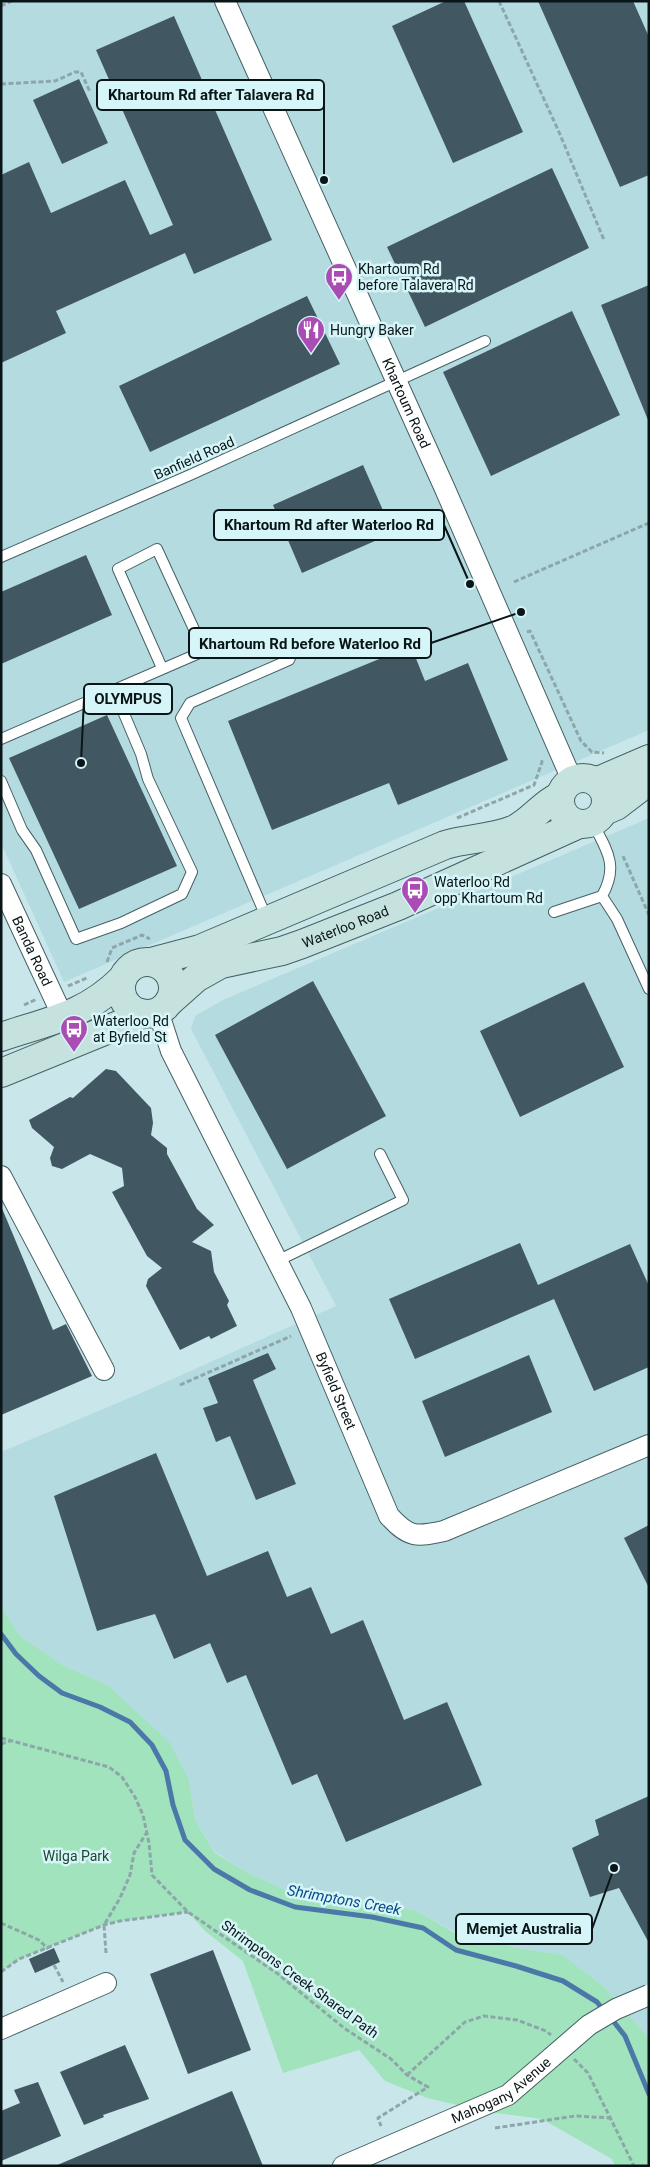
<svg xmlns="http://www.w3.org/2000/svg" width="650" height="2167" font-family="Roboto,sans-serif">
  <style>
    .built { fill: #b4dbe0 }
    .green { fill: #a0e3bc }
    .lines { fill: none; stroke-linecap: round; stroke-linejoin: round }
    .stream { stroke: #4b78a8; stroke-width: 5 }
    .building { fill: #415762 }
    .lane-casing { stroke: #456063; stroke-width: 12 }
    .street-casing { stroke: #456063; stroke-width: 22 }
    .secondary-casing { stroke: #456063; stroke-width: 30 }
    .path { stroke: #8da6a9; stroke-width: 3; stroke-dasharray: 5 2.5; stroke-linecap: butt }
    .lane { stroke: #fff; stroke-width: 10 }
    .street { stroke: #fff; stroke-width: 20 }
    .secondary { stroke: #c6e2de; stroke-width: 28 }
    .street-bridge-casing { stroke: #456063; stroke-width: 22; stroke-linecap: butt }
    .street-bridge { stroke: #fff; stroke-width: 20 }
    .labels { text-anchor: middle; stroke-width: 5; stroke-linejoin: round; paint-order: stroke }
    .poi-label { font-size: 14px; fill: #0a1517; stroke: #d6f5f8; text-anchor: start }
    .street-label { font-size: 14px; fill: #0a1517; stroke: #d6f5f8 }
    .park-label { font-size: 14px; fill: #1f4732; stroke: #d6f5f8 }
    .water-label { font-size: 15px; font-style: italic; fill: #094987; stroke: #d6f5f8 }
    .leader { fill: none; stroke: #0a1517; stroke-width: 2 }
    .callout-dot { fill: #0a1517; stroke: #d6f5f8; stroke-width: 2 }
    .callout { fill: #d6f5f8; stroke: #0a1517; stroke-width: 2 }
    .callout-label { font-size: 15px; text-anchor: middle; font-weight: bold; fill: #0a1517 }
  </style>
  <rect width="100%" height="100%" fill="#c9e7eb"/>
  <path class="built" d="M1,1H649V730L64,982L1,843Z
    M649,818V2038L604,1987L563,1955L523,1949L455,1932L415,1910L287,1891L250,1874L215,1852L195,1820L189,1780L107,1685L62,1665L20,1636L1,1607V1452L141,1393L336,1306L191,1029L195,1016L223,1000Z"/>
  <path class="green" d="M1,1607L20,1636L62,1665L107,1685L169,1742L189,1780L195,1820L215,1853L250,1874L287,1891L415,1910L455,1933L523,1949L563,1955L604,1987L649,2038V2166H615L612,2159L542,2119L488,2112L427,2098L385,2081L359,2050L283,2073L243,1961L205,1931L188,1912L120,1921L104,1925L19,1959L1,1972Z"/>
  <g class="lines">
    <path class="stream" d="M1,1634L16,1654L39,1676L62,1693L100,1707L130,1722L152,1745L166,1771L173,1805L185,1840L214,1869L250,1890L295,1907L372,1917L423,1928L456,1950L516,1966L563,1981L597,2002L604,2011
      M610,2017L625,2036L649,2094"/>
  </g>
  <path class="building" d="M446,1H464L523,132L453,163L392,26Z
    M538,1H633L649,37V175L620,187Z
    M174,16L272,240L194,274L185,253L56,311L66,333L1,363V175L29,162L51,213L125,180L150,235L173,225L96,50Z
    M79,79L108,143L62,164L33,100Z
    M552,168L589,248L425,327L387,247Z
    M649,285V420H648L601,305Z
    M307,296L340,364L150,452L119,386Z
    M572,311L620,415L491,476L443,372Z
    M363,465L393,533L302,573L273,505Z
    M86,555L112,615L1,664V592Z
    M411,646L425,681L468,663L508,760L398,805L389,783L272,830L228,721Z
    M107,715L177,866L79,909L9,758Z
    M313,981L386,1116L287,1169L215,1035Z
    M584,982L624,1067L520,1117L480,1031Z
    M106,1069L116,1071L151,1108L153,1123L151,1135L167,1148V1154L197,1209L214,1225L192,1242L211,1251L214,1272L229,1301L227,1305L237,1326L211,1339L209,1336L180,1350L146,1286L148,1279L162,1268L147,1256L112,1192L124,1186L122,1168L90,1154L62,1169L52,1166L50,1158L54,1147L32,1128L29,1120L70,1097L73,1098Z
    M1,1206L53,1330L66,1324L92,1376L1,1415Z
    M520,1243L538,1285L630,1244L649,1286V1367L594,1391L554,1299L415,1359L389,1299Z
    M268,1353L276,1369L253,1380L296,1484L256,1500L230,1436L216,1442L203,1408L218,1403L208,1378Z
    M529,1355L552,1412L445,1457L422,1401Z
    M156,1453L207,1576L268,1551L287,1597L311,1587L331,1634L363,1620L404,1720L447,1702L482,1785L346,1842L317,1774L292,1785L246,1675L227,1683L210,1643L174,1659L155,1614L97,1631L54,1496Z
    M649,1525V1588L624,1538Z
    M649,1796V1943L619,1888L590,1897L572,1848L599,1835L595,1820Z
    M54,1948L60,1962L35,1973L29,1959Z
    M213,1950L251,2050L188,2074L150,1974Z
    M125,2045L149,2099L103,2115L104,2117L84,2125L60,2072Z
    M38,2082L61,2136L1,2161V2111L20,2103L14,2090Z
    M232,2091L263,2166H55Z"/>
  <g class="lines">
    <defs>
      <path id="lane" d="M1,557L190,475L485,341
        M1,739L204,651L157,549L118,569L162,668
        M1,781L22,830L36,850L76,939L121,923L182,894L192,872L148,779L141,754L114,690
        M602,896L617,919L649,989
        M554,912L602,896C619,866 607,850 592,822
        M267,919L181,718L190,703L289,660L298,639
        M277,1261L403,1200L380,1154"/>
      <g id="street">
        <path id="s1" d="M225,1L445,489L572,780"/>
        <path id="s2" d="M1,884L63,1017"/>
        <path id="s3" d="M158,1011L171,1051L301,1308L389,1516C409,1538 416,1537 444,1531L649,1445"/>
        <path d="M1,1176L104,1370"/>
        <path d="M1,2029L106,1983"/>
        <path id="s4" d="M343,2166L508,2095L552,2057"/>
      </g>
      <g id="secondary">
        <circle cx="583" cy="801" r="23"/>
        <path d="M593,780L598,781L649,759"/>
        <path d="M604,811L616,806L649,781"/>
        <path d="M151,962L200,949L445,845C467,838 491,839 513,830C531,822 542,804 560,796"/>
        <circle cx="147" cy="988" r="26"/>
        <path id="s5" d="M169,1002L196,978L221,964L282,951L302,944L398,906L579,824"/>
        <path d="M1,1037C48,1021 85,1016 122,979"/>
        <path d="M1,1073L131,1020L141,1013"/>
      </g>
    </defs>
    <use href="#lane" class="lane-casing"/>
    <use href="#street" class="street-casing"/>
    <use href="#secondary" class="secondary-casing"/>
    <path class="path" d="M499,1L559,132L604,240
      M1,6L12,1
      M1,84L55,81L75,72H81L90,92
      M514,582L649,523
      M527,632L530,631L581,741L592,752L604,753
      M457,818L534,785L542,762L541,759
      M623,856L649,915
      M107,962L112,948L142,935L150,939
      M68,986L87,978
      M24,1005L37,999
      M180,1385L291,1336
      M1,1738L109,1767L122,1777L135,1797L143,1815L149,1843L152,1875L188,1912L278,1974L344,2028L391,2059L407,2075L428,2087L378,2118L381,2126
      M1,1744L10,1741
      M1,1923L39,1940L48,1949
      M106,1953L104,1925L120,1898L130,1875L134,1853L147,1832
      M54,1965L63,1982
      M1,1972L19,1959L104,1925L120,1921L188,1912
      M574,2059L588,2073L634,2166
      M407,2075L465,2022L484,2016L517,2020L546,2031L551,2035
      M495,2128L575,2116L611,2118"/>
    <use href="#lane" class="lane"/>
    <use href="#street" class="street"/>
    <use href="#secondary" class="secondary"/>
    <defs>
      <path id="street-bridge" d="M552,2057L589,2025L616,2009L649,1995"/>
    </defs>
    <use href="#street-bridge" class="street-bridge-casing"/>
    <use href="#street-bridge" class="street-bridge"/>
  </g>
  <defs>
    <symbol id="bus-pin" viewBox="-11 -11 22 30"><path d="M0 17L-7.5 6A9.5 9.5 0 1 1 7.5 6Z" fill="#ab4bb4" stroke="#d6f5f8"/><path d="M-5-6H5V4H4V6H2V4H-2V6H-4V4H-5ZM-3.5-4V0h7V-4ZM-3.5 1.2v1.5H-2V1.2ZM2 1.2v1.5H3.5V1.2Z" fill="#fff"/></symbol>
    <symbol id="restaurant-pin" viewBox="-11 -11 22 30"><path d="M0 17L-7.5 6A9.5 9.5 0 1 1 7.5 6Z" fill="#ab4bb4" stroke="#d6f5f8"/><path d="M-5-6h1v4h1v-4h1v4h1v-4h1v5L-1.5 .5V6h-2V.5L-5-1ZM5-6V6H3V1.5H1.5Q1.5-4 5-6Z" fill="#fff"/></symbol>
  </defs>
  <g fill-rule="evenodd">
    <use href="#bus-pin" x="323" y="261" width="32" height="43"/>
    <use href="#restaurant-pin" x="295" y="314" width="32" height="43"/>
    <use href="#bus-pin" x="399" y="874" width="32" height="43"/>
    <use href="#bus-pin" x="58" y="1013" width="32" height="43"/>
  </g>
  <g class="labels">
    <g class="poi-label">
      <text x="358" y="274">Khartoum Rd<tspan x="358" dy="16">before Talavera Rd</tspan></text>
      <text x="330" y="335">Hungry Baker</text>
      <text x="434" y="887">Waterloo Rd<tspan x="434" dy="16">opp Khartoum Rd</tspan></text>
      <text x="93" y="1026">Waterloo Rd<tspan x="93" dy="16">at Byfield St</tspan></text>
    </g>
    <g class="street-label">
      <text dy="5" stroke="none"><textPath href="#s1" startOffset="441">Khartoum Road</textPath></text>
      <text transform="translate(194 458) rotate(-24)" y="5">Banfield Road</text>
      <text dy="5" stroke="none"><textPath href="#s5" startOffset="195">Waterloo Road</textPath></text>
      <text dy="5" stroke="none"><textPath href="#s2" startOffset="74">Banda Road</textPath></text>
      <text dy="5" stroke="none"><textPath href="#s3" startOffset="420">Byfield Street</textPath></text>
      <text transform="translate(300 1979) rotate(36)" y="5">Shrimptons Creek Shared Path</text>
      <text dy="5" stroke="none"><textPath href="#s4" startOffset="176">Mahogany Avenue</textPath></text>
    </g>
    <g class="park-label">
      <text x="76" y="1861">Wilga Park</text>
    </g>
    <g class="water-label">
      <text transform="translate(344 1900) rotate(10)" y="5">Shrimptons Creek</text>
    </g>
  </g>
  <path class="leader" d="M324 180L324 95M470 584L444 525M521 612L431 643M81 763L84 699M614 1868L592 1929"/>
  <g class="callout-dot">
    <circle cx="324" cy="180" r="5"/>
    <circle cx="470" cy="584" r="5"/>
    <circle cx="521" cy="612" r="5"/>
    <circle cx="81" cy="763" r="5"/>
    <circle cx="614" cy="1868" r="5"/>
  </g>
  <g class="callout">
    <rect x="97" y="80" width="227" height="30" rx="5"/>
    <rect x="214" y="510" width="230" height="30" rx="5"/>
    <rect x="189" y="628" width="242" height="30" rx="5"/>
    <rect x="84" y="684" width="88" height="30" rx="5"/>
    <rect x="456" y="1914" width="136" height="30" rx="5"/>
  </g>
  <g class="callout-label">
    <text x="211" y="100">Khartoum Rd after Talavera Rd</text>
    <text x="329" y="530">Khartoum Rd after Waterloo Rd</text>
    <text x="310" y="649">Khartoum Rd before Waterloo Rd</text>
    <text x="128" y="704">OLYMPUS</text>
    <text x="524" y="1934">Memjet Australia</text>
  </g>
  <rect width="650" height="2167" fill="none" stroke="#0a1517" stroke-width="5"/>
</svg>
